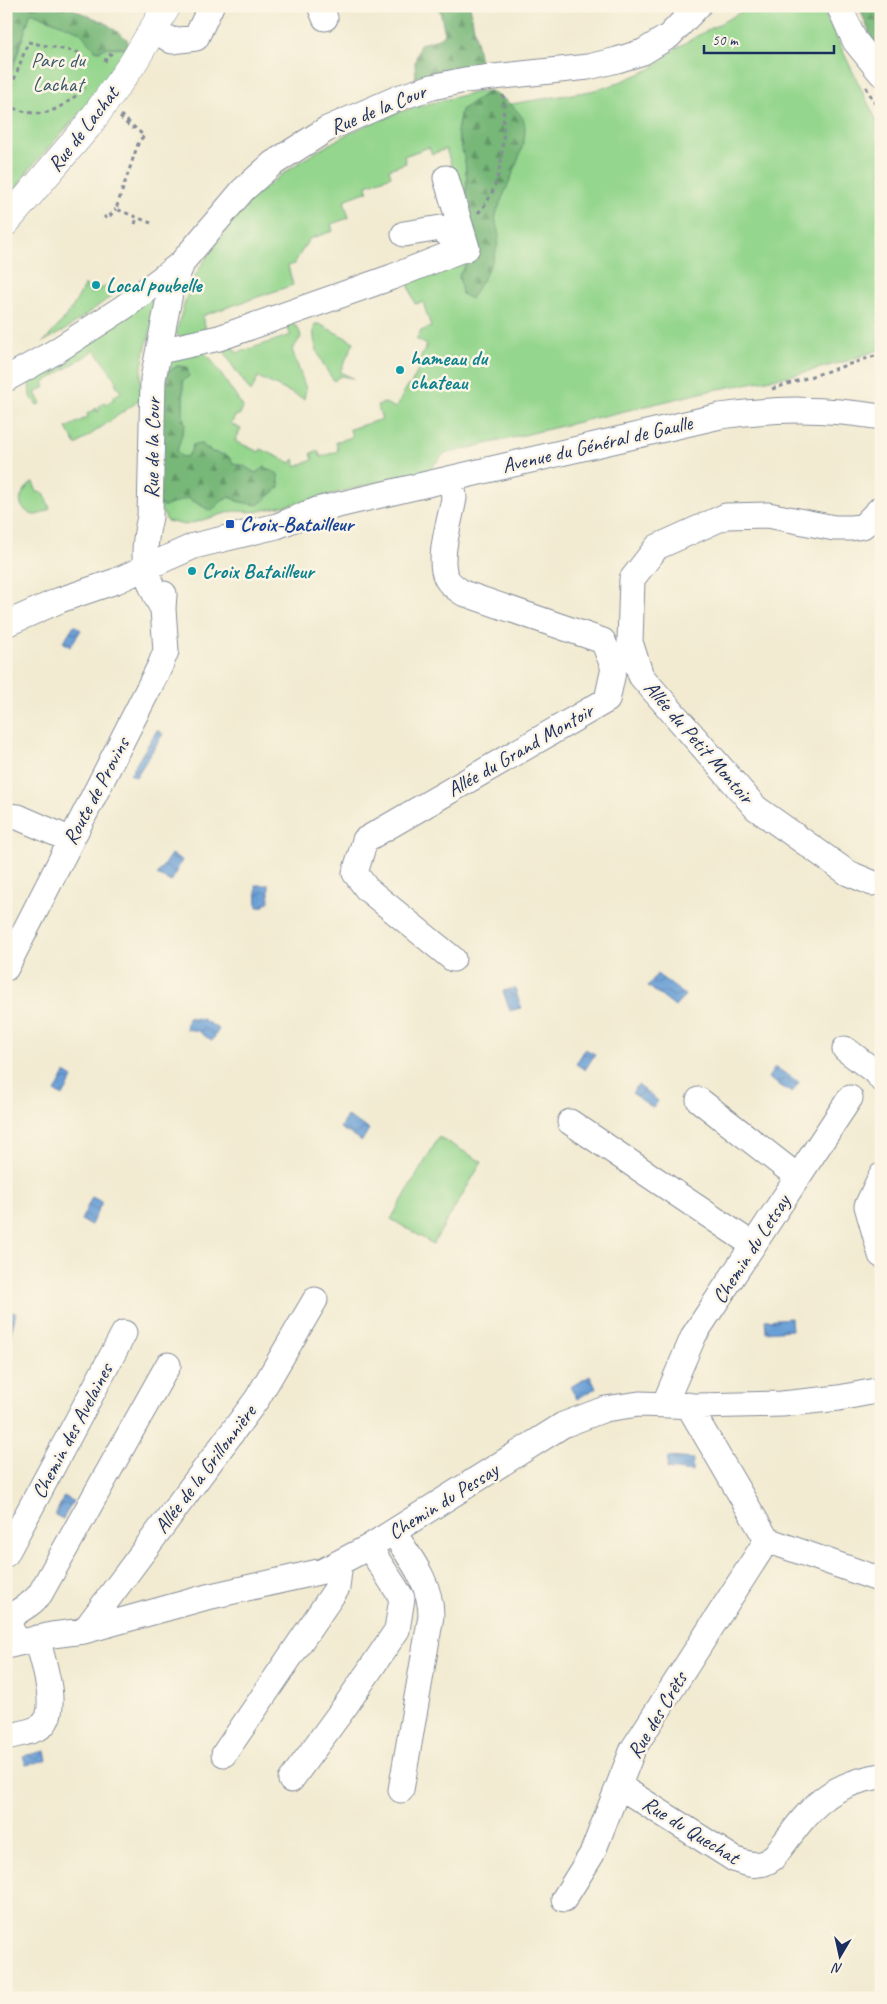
<svg xmlns="http://www.w3.org/2000/svg" width="887" height="2004" font-family="Caveat,sans-serif">
  <style>
    .green { fill: #94d68d; stroke: #588276 }
    .forest { fill: url(#forest-firs); stroke: #49736b }
    .water { fill: url(#water-waves); stroke: #42679a }
    .lines { fill: none; stroke-linecap: round; stroke-linejoin: round }
    .stream { stroke: #699fd6; stroke-width: 5 }
    .minor-casing { stroke: #868d98; stroke-width: 27 }
    .major-casing { stroke: #868d98; stroke-width: 29 }
    .path { stroke: #868d98; stroke-width: 3; stroke-dasharray: 4 4; stroke-linecap: butt }
    .minor { stroke: #fff; stroke-width: 25 }
    .major { stroke: #fff; stroke-width: 28 }
    .culture-dot { fill: #0f9aa8; stroke: #fcf5e5; stroke-width: 2 }
    .transit-dot { fill: #1a4fb4; stroke: #fcf5e5; stroke-width: 2 }
    .labels { text-anchor: middle; stroke-width: 5; stroke-linejoin: round; paint-order: stroke }
    .park-label { font-size: 21px; fill: #39596a; stroke: #fcf5e5 }
    .street-label { font-size: 21px; fill: #1b2f5e; stroke: #fcf5e5 }
    .culture-label { font-size: 21px; font-weight: bold; fill: #0d838f; stroke: #fcf5e5; text-anchor: start }
    .transit-label { font-size: 21px; font-weight: bold; fill: #164399; stroke: #fcf5e5; text-anchor: start }
  </style>
  <defs>
    <pattern id="forest-firs" width="22" height="20" patternUnits="userSpaceOnUse" patternTransform="scale(1.25)"><rect width="22" height="20" fill="#77b778"/><path d="M5 1l3.5 6h-7zM16 11l3.5 6h-7z" fill="#619566"/></pattern>
    <pattern id="water-waves" width="16" height="10" patternUnits="userSpaceOnUse" patternTransform="scale(1.25)"><rect width="16" height="10" fill="#699fd6"/><path d="M0 5q4-4 8 0t8 0" fill="none" stroke="#5682b1"/></pattern>
  </defs>
  <rect width="100%" height="100%" fill="#fcf5e5"/>
  <filter id="ink" filterUnits="userSpaceOnUse"><feTurbulence type="fractalNoise" baseFrequency=".02" numOctaves="2"/><feDisplacementMap in="SourceGraphic" scale="10" xChannelSelector="R" yChannelSelector="G"/><feConvolveMatrix kernelMatrix="1 2 1 2 8 2 1 2 1" color-interpolation-filters="sRGB"/></filter>
  <filter id="wash" filterUnits="userSpaceOnUse"><feTurbulence type="fractalNoise" baseFrequency=".0096" numOctaves="4" result="noise"/><feDisplacementMap in="SourceGraphic" scale="20" xChannelSelector="R" yChannelSelector="G"/><feGaussianBlur stdDeviation="1.12" result="paint"/><feColorMatrix in="noise" values="0 0 0 0 0 0 0 0 0 0 0 0 0 0 0 0 0 1.4 0 .05"/><feComposite in="paint" operator="in"/></filter>
  <g filter="url(#wash)">
    <rect width="100%" height="100%" fill="#f2ebd2"/>
    <path class="green" d="M752,6H821L881,130V349L847,361L793,375L713,390L444,454L430,469L293,504L255,512L234,511L185,525L167,521L158,503L188,498L211,511L222,500L230,497L240,502L255,473L244,466L234,464L228,456L212,452L201,444L193,445L190,453L186,457H180L177,451L185,424L183,414V381L187,367L177,366L168,372L169,358L200,350L210,358L243,407L239,416L236,415L231,424L241,429L235,441L259,452L261,449L291,463L294,459L296,466L313,460L311,453L318,451L321,457L338,451L336,442L352,437L350,429L382,419L377,405L385,403L396,408L408,385L410,386L422,363L419,361L427,345L416,339L421,331L431,327L423,302L415,304L407,280L469,256L465,266L462,294L471,298L505,105L591,91L610,86L651,69L675,49L697,36Z
      M31,12L79,31L100,51L106,47L126,49L107,82L28,171L6,202V89Z
      M483,91H490L461,110L457,132L465,161L467,180L465,205L446,149L432,154L429,147L404,156L406,163L389,169L391,176L367,185L368,191L344,200L349,218L331,224L333,231L309,239L294,264L288,266L293,285L202,316L206,329L181,337L176,334C180,317 185,300 192,283C199,267 210,252 221,238C228,228 236,218 244,208C275,173 343,133 388,116C419,105 451,98 483,91Z
      M85,284L91,294L107,285L113,295L65,330L43,342C61,325 75,306 85,284Z
      M151,298C160,314 147,338 144,355C141,369 140,383 140,398L137,402L76,445L66,428L88,417L87,414L97,408V412L99,411L100,405L105,402L106,404L114,399L113,397L121,392L115,383L117,382L95,350L43,383L45,387L35,393L41,403L37,405L30,396L29,380Z
      M284,323C295,324 299,326 301,337L292,350L306,389L304,399L258,377L251,392L232,365L223,349L230,343L237,353L291,335Z
      M315,324H319L354,342L340,372L353,378L340,376L334,381C324,368 309,341 315,324Z
      M33,482L37,492L44,493L50,509C46,511 40,515 35,515C31,515 27,512 24,509C15,500 25,488 33,482Z
      M439,1137L482,1162L433,1244L391,1219Z"/>
    <path class="forest" d="M6,6H68L79,12L104,22L127,39L128,45L126,49C115,47 109,45 99,51L95,50L80,32L31,12L6,89Z
      M431,6H470L481,68L416,81L415,62L420,44L435,40L445,34L440,10Z
      M859,6H881V62Z
      M490,91C501,97 515,106 522,117C535,138 502,192 496,215C494,222 499,229 499,237C496,261 483,278 471,299L462,294L459,275L465,266L470,253L465,205L467,180L465,161L457,132L461,110Z
      M177,366L187,367L189,376L183,381V414L185,424L177,451L180,456L186,457L190,453L193,445L201,444L212,452L228,456L234,464L244,466L255,473L265,467L278,474L280,487L258,505L240,502L230,497L222,501L211,511L188,498L164,507L158,503L163,395L168,372Z"/>
    <path class="water" d="M74,625L81,630L70,647L63,642Z
      M157,730L163,734L136,777L130,774Z
      M171,854L182,860L171,882L157,875Z
      M256,885H269V902L262,907H257Z
      M657,974L685,995L675,1007L648,986Z
      M515,988L521,1008L510,1011L503,991Z
      M188,1017L202,1019L219,1029L212,1041L198,1031L186,1029Z
      M585,1049L595,1054L585,1070L576,1064Z
      M775,1067L799,1082L792,1093L768,1078Z
      M65,1073L73,1078L63,1096L55,1092Z
      M638,1085L658,1101L653,1108L632,1093Z
      M347,1116L369,1129L362,1141L340,1128Z
      M92,1197L102,1202L91,1225L81,1220Z
      M6,1311L16,1313L9,1340L6,1339Z
      M791,1318L792,1330L766,1332L765,1320Z
      M590,1376L596,1388L577,1399L570,1387Z
      M668,1457L693,1459L692,1472L667,1469Z
      M64,1496L73,1501L63,1519L55,1515Z
      M45,1751L47,1760L26,1765L23,1756Z"/>
    <g class="lines">
      <path class="stream" d="M6,30L14,6"/>
    </g>
  </g>
  <g filter="url(#ink)">
    <g class="lines">
      <defs>
        <path id="minor" d="M320,6L325,18
          M839,6L855,41L881,73
          M153,29L172,41L196,38L211,6
          M446,178L467,248L463,250
          M160,351L219,338L392,277L458,251L453,239L441,228L404,234
          M6,379L53,353L124,307L183,262
          M448,479L453,489L454,498C451,518 437,558 446,577C449,584 457,589 463,593L603,641L614,668L607,700L365,840L355,873L367,889L453,959
          M163,609C143,575 141,555 150,517L153,379L170,293L183,261L243,190L272,164L327,129L398,98L432,87L465,80L588,67L617,60L643,52L669,36L698,6
          M6,624L60,600L116,581L194,546L277,526L317,510L363,499L720,416C777,408 824,408 881,417
          M6,816L18,817L71,840
          M872,883L848,873L756,808L641,676L630,642L632,579L657,547L726,516L768,515L834,528H851L863,526L881,508
          M6,968L160,666L166,651L163,609L164,594
          M845,1049L878,1074L881,1079
          M699,1100L798,1177
          M570,1122L753,1245
          M881,1176L867,1206L881,1255
          M664,1405L694,1335L850,1098
          M688,1405L767,1540L881,1580
          M393,1532C411,1559 431,1583 431,1616L401,1790
          M6,1554L124,1333
          M84,1631L257,1399L315,1300
          M19,1642L10,1628L11,1617C22,1607 30,1607 40,1594L168,1365
          M6,1646L52,1635L84,1631L207,1597L323,1571L369,1547L563,1425L605,1409L639,1404L699,1406L782,1404L839,1398L881,1390
          M6,1737C17,1734 30,1733 40,1727C62,1713 42,1659 37,1638
          M224,1754L337,1588L340,1562
          M291,1780L346,1705L397,1630L402,1598L369,1547
          M619,1786L734,1859C748,1865 760,1868 773,1858C806,1815 822,1785 881,1776
          M564,1899L592,1854L633,1749L767,1540"/>
        <path id="major" d="M6,222L87,127L133,63L167,6"/>
      </defs>
      <use href="#minor" class="minor-casing"/>
      <use href="#major" class="major-casing"/>
      <path class="path" d="M105,62L106,58L113,52
        M866,87L881,115
        M6,102L28,42L82,53
        M6,105C45,122 56,111 86,88
        M121,115L144,136L139,141L116,209L151,223
        M120,117L131,128H134
        M478,213C506,185 504,132 503,95
        M104,216L107,219L116,209
        M135,224L137,218
        M772,389L881,354"/>
      <use href="#minor" class="minor"/>
      <use href="#major" class="major"/>
    </g>
  </g>
  <g class="culture-dot">
    <circle cx="96" cy="285" r="5"/>
    <circle cx="400" cy="370" r="5"/>
    <circle cx="192" cy="571" r="5"/>
  </g>
  <rect class="transit-dot" x="225" y="519" width="10" height="10" rx="2.5"/>
  <g class="labels">
    <g class="park-label">
      <text x="58" y="67">Parc du<tspan x="58" dy="24">Lachat</tspan></text>
    </g>
    <g class="street-label">
      <text transform="translate(378 109) rotate(-22)" y="7">Rue de la Cour</text>
      <text transform="translate(83 129) rotate(-52)" y="7">Rue de Lachat</text>
      <text transform="translate(597 444) rotate(-13)" y="7">Avenue du Général de Gaulle</text>
      <text transform="translate(152 448) rotate(-89)" y="7">Rue de la Cour</text>
      <text transform="translate(699 742) rotate(49)" y="7">Allée du Petit Montoir</text>
      <text transform="translate(520 750) rotate(-30)" y="7">Allée du Grand Montoir</text>
      <text transform="translate(96 791) rotate(-62)" y="7">Route de Provins</text>
      <text transform="translate(751 1249) rotate(-57)" y="7">Chemin du Letsay</text>
      <text transform="translate(72 1431) rotate(-62)" y="7">Chemin des Avelaines</text>
      <text transform="translate(205 1469) rotate(-53)" y="7">Allée de la Grillonnière</text>
      <text transform="translate(443 1501) rotate(-32)" y="7">Chemin du Pessay</text>
      <text transform="translate(657 1715) rotate(-59)" y="7">Rue des Crêts</text>
      <text transform="translate(691 1830) rotate(32)" y="7">Rue du Quechat</text>
    </g>
    <g class="culture-label">
      <text x="106" y="292">Local poubelle</text>
      <text x="410" y="365">hameau du<tspan x="410" dy="24">chateau</tspan></text>
      <text x="202" y="578">Croix Batailleur</text>
    </g>
    <g class="transit-label">
      <text x="240" y="531">Croix-Batailleur</text>
    </g>
  </g>
  <rect width="887" height="2004" fill="none" stroke="#fcf5e5" stroke-width="25"/>
  <g transform="translate(840 1956) rotate(189)" stroke="#fcf5e5" stroke-width="4" paint-order="stroke">
  <path d="M0-4L9 19L0 12L-9 19Z" fill="#1b2f5e"/>
  <text y="-8" font-size="14" font-weight="bold" text-anchor="middle" fill="#1b2f5e">N</text>
  </g>
  <path d="M704 45v8h130v-8" fill="none" stroke="#1b2f5e" stroke-width="2.5"/>
  <text x="712" y="45" font-size="15" fill="#1b2f5e" stroke="#fcf5e5" stroke-width="4" paint-order="stroke">50 m</text>
</svg>
